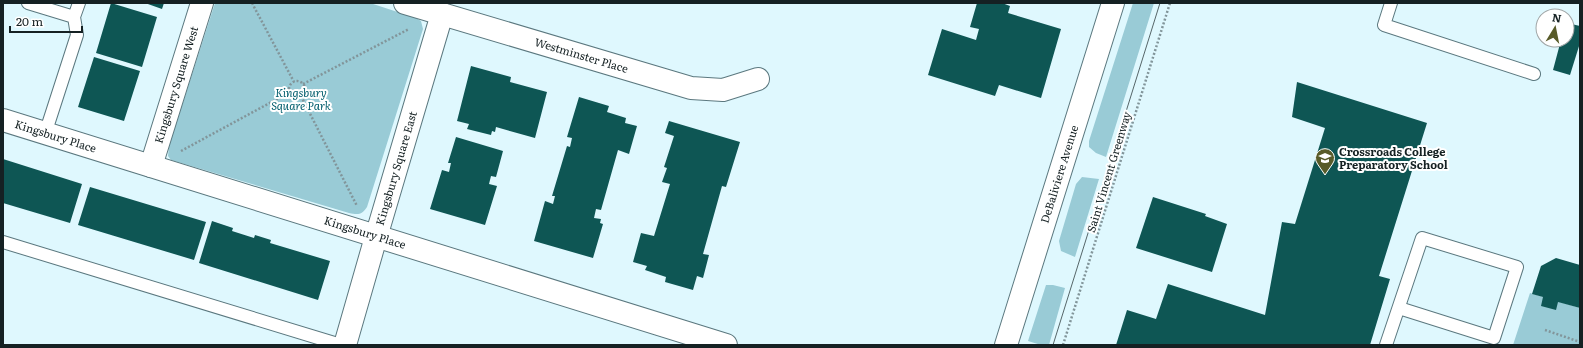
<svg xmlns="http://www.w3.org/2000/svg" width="1583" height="348" font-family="Literata,serif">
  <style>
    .green { fill: #99cbd6 }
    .building { fill: #0e5654 }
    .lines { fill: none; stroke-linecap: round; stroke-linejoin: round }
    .lane-casing { stroke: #5b787f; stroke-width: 14 }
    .street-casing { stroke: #5b787f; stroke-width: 24 }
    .secondary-casing { stroke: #5b787f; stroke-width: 24 }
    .path { stroke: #82959a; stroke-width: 2.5; stroke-dasharray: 2 2; stroke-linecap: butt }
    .lane { stroke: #fff; stroke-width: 12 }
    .street { stroke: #fff; stroke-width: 22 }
    .secondary { stroke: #fff; stroke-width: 22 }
    .tram { stroke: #566669; stroke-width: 1 }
    .labels { text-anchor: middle; stroke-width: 4; stroke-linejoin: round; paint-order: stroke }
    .street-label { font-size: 11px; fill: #152123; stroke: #fff }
    .park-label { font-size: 11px; font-style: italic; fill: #025e6d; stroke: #fff }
    .poi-label { font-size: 11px; font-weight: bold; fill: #152123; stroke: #fff; text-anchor: start }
  </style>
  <rect width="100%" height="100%" fill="#dff8fe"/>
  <path class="green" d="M215,3H370L416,18L421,21L423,29L367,207C362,215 358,215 349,213L171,160L168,156L169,146Z
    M1133,3H1154L1106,157L1096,153L1089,147V141Z
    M1082,177L1099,179L1075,257L1061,251L1059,241L1076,184Z
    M1046,285H1053L1065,288L1049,345H1041L1028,341Z
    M1530,293L1580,308V345H1513Z"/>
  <path class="building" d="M111,3L157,17L142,67L96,53Z
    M145,3H164L162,9Z
    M977,3H1002L1010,6L1008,13L1061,29L1041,98L999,85L995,96L928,75L942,29L976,40L979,29L970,27Z
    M1567,23L1580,26V43L1570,75L1553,70L1561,40H1567Z
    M94,57L140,71L124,121L78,107Z
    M471,66L511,77L510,82L547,92L535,138L496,127L495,132L492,131L491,135L467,129L469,124L457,121Z
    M1297,82L1427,123L1379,276L1390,279L1370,345H1116L1127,310L1156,319L1168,284L1265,315L1282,222L1295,224L1325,128L1292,117Z
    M579,97L609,106L607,112L626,118L625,123L637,126L629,154L618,150L601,210L596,209L594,218L601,219L600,223L603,224L593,258L534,241L545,201L553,204L555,196H552L567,146L570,147L572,138L567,137Z
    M669,121L740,142L726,187L722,186L703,254L709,255L703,278L697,276L693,290L665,282L666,277L645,270L647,266L633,262L641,233L654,236L670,184L662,182L667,168L664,167L674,136L665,133Z
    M456,137L503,151L496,177L491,176L489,184L497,186L485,225L430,209L442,170L449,172L451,163H448Z
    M3,159L82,184L70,223L3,203Z
    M90,187L206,222L194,260L78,225Z
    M1153,197L1206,214L1205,216L1227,224L1212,272L1136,248Z
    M212,221L233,228L232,231L254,238L255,235L271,240L270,243L330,261L318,300L199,263Z
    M1556,258L1580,265V308L1558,302L1556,310L1541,306L1543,297L1532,294L1541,266Z"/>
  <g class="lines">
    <defs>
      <path id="lane" d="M28,3L74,17L79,3
        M1391,3L1384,25L1534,74
        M45,134L77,35L74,17
        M3,242L341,345
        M1386,345L1422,238L1517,267L1494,338L1399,308"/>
      <g id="street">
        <path id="s1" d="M405,3L691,88L723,90L758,79"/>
        <path id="s2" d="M3,120L726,345"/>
        <path id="s3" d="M151,166L202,3"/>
        <path id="s4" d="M345,345L376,237L442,14"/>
      </g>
      <g id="secondary">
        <path id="s5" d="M1006,345L1113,3"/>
      </g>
    </defs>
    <use href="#lane" class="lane-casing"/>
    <use href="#street" class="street-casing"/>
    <use href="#secondary" class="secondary-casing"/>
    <path class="path" d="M252,3L294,82
      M289 89a8 8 0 1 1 16 0a8 8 0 1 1-16 0Z
      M303,84L409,29
      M301,96L357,206
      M181,151L290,92
      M1545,330L1580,342
      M1063,345L1170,3"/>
    <use href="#lane" class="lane"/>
    <use href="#street" class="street"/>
    <use href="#secondary" class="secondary"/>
    <path class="tram" d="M1053,345L1160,3"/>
  </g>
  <defs>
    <symbol id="school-pin" viewBox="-11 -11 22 30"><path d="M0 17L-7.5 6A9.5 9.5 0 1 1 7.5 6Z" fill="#585b29" stroke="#fff"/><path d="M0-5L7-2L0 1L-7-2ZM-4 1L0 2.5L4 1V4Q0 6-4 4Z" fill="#fff"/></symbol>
  </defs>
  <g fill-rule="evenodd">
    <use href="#school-pin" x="1314" y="147" width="22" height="30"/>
  </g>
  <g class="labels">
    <g class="street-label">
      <text dy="4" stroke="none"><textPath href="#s1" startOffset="184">Westminster Place</textPath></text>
      <text dy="4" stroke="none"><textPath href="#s3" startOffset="85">Kingsbury Square West</textPath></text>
      <text dy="4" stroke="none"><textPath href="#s2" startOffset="55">Kingsbury Place</textPath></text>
      <text dy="4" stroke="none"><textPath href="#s4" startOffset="184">Kingsbury Square East</textPath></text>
      <text transform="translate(1109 172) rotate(-73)" y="4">Saint Vincent Greenway</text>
      <text dy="4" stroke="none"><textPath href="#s5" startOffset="179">DeBaliviere Avenue</textPath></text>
      <text dy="4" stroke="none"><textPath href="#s2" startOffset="379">Kingsbury Place</textPath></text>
    </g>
    <g class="park-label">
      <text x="301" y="97">Kingsbury<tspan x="301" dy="13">Square Park</tspan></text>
    </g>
    <g class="poi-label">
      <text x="1339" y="156">Crossroads College<tspan x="1339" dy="13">Preparatory School</tspan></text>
    </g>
  </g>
  <rect width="1583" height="348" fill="none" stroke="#152123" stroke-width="8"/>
  <g transform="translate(1555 28) rotate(10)"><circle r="19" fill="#ffffff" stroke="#a1a6a7"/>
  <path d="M0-3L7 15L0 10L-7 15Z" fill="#585b29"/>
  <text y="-6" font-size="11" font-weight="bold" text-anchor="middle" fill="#152123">N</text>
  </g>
  <path d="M10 26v6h72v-6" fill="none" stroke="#152123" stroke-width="2"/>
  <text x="16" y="26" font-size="12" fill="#152123" stroke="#ffffff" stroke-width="3" paint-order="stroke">20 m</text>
</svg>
